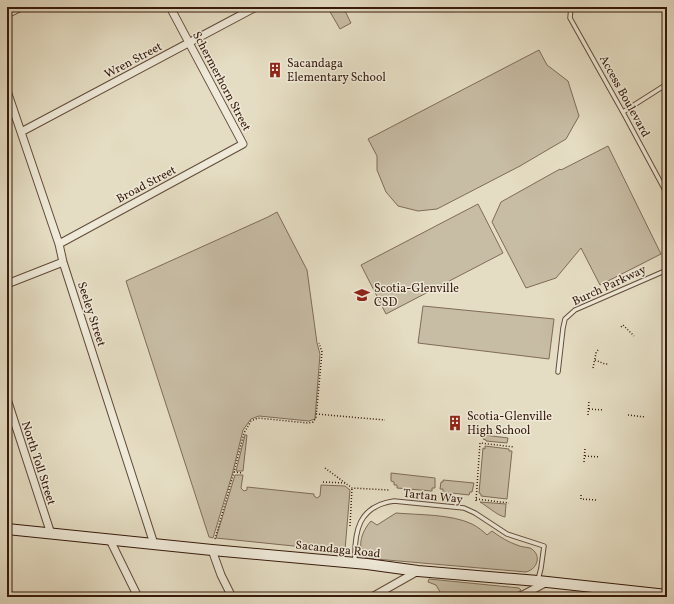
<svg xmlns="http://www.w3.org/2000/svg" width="674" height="604" font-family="Vollkorn,serif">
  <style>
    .green { fill: #c7bca4; stroke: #7f6b58 }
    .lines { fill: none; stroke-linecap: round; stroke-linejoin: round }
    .lane-casing { stroke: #624b39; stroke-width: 5.5 }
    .street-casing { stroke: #624b39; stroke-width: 9 }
    .secondary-casing { stroke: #371a0b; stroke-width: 12 }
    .path { stroke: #371a0b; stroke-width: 1.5; stroke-dasharray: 1 2; stroke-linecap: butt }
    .lane { stroke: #eee9d8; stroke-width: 3.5 }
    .street { stroke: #eee9d8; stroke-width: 7 }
    .secondary { stroke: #eee9d8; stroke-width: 10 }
    .labels { text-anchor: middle; stroke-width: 3; stroke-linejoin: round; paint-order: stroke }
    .street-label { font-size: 12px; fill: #371a0b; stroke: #eee9d8 }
    .poi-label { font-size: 12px; fill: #371a0b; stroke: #eee9d8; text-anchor: start }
  </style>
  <rect width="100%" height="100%" fill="#e5ddc3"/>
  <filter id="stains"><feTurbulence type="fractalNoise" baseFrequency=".005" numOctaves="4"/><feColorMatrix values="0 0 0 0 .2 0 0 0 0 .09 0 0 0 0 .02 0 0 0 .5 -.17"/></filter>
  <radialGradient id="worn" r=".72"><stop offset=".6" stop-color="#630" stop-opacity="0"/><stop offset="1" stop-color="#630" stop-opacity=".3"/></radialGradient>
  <path class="green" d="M335,7H343L351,23L340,29L329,10Z
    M539,50L547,65L568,81L579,116L566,139L520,166L437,209L418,211L398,206L386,192L377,170V156L368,139Z
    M608,146L661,254L600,285L581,248L556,278L526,288L492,222L501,202L560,169L561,170Z
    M478,204L503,253L386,314L361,265Z
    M277,212L307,270L317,343L320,354L315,419L309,421L259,416L251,419L243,430L232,475L213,538L209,537L126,281L268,217Z
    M423,306L554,319L549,359L418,343Z
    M245,435H247L243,471H236Z
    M484,435L508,438L507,443L486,441V440L483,439Z
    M485,446L509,449V451H512L507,499L481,496V494L479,493L483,448L485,449Z
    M391,473L435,478V488H432V491L397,488V485H394V482L391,481Z
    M235,475H243L241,488L244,491L247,490V487L314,494V496L317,498L320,496L321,485L345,486L350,490L345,550L342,551L216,538Z
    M443,480L474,483L472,492H470L469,495L443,492V489H440L441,482H443Z
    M480,502L506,504L505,517C498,516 487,506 480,502Z
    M396,513C419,515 451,514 472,524C478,527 483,531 487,535L492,531C500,537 508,542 517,545C521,547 526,547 530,548C542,554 538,569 526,572L364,558C357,545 362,531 371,521L377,525Z
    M429,579L519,588L521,590L511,597H443L436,585L428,582Z"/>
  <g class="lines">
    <defs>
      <path id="lane" d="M571,7L570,18L625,116L667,194
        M623,112L667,84
        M558,372L563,328L565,319L575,310L667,270
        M355,562C354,532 358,506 394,501L464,508L475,513L507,534L544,546L541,568L538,580"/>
      <path id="street" d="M7,14L21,7
        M7,91L59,244L63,262L154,544
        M21,132L256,7
        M59,244L243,144L170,7
        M7,284L63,262
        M7,399L51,534
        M110,540L138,597
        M212,550L221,575L232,597
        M372,597L418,571
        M519,597L547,582"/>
      <path id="secondary" d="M7,529L212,550L367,564L418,571L538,581L667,595"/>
    </defs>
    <use href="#lane" class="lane-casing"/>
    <use href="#street" class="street-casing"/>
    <use href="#secondary" class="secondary-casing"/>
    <path class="path" d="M621,327L623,325L634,336
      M595,360L605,364H608
      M593,368L596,353L598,350
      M589,409L604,410
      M316,414L385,420
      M588,415L589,400
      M628,415L645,417
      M585,456L600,457
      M584,462L585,448
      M325,468L352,488L389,490
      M234,472L243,473
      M323,482L346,483
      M581,495V499L596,500
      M476,499L509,503
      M476,501L480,443L514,447
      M350,526L352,488
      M215,539L234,472L244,433L251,421L258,418L308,423L313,422L316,418L322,352L319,343"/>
    <use href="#lane" class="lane"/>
    <use href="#street" class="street"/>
    <use href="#secondary" class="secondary"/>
  </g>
  <defs>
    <symbol id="building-bare" viewBox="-9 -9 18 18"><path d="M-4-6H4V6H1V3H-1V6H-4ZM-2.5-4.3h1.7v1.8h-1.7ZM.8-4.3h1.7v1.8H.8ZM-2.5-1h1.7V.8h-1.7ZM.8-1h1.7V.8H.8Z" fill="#8f2418" stroke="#eee9d8" stroke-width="2.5" paint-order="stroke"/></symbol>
    <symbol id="school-bare" viewBox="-9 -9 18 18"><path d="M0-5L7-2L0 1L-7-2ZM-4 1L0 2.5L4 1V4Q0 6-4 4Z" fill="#8f2418" stroke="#eee9d8" stroke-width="2.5" paint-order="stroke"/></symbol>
  </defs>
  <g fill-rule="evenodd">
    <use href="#building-bare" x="264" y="59" width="22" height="22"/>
    <use href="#school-bare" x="351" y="284" width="22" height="22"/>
    <use href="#building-bare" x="444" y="412" width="22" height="22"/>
  </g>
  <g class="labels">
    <g class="street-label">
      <text transform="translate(133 60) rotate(-28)" y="4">Wren Street</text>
      <text transform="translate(222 81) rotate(62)" y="4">Schermerhorn Street</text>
      <text transform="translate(625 96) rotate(61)" y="4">Access Boulevard</text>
      <text transform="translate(146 184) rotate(-28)" y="4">Broad Street</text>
      <text transform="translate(609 285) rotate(-25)" y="4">Burch Parkway</text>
      <text transform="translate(92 314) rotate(72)" y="4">Seeley Street</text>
      <text transform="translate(39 463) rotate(72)" y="4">North Toll Street</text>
      <text transform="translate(433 496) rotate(6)" y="4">Tartan Way</text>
      <text transform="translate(338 549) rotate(6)" y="4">Sacandaga Road</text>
    </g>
    <g class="poi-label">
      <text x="287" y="67">Sacandaga<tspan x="287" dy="14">Elementary School</tspan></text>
      <text x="374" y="292">Scotia-Glenville<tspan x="374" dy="14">CSD</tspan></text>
      <text x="467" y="420">Scotia-Glenville<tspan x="467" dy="14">High School</tspan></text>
    </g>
  </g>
  <rect width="674" height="604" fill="none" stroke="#e5ddc3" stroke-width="24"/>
  <rect x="8" y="8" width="658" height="588" fill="none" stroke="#371a0b" stroke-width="2"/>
  <rect x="12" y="12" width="650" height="580" fill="none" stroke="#371a0b"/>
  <rect width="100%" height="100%" filter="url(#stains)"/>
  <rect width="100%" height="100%" fill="url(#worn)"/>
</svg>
